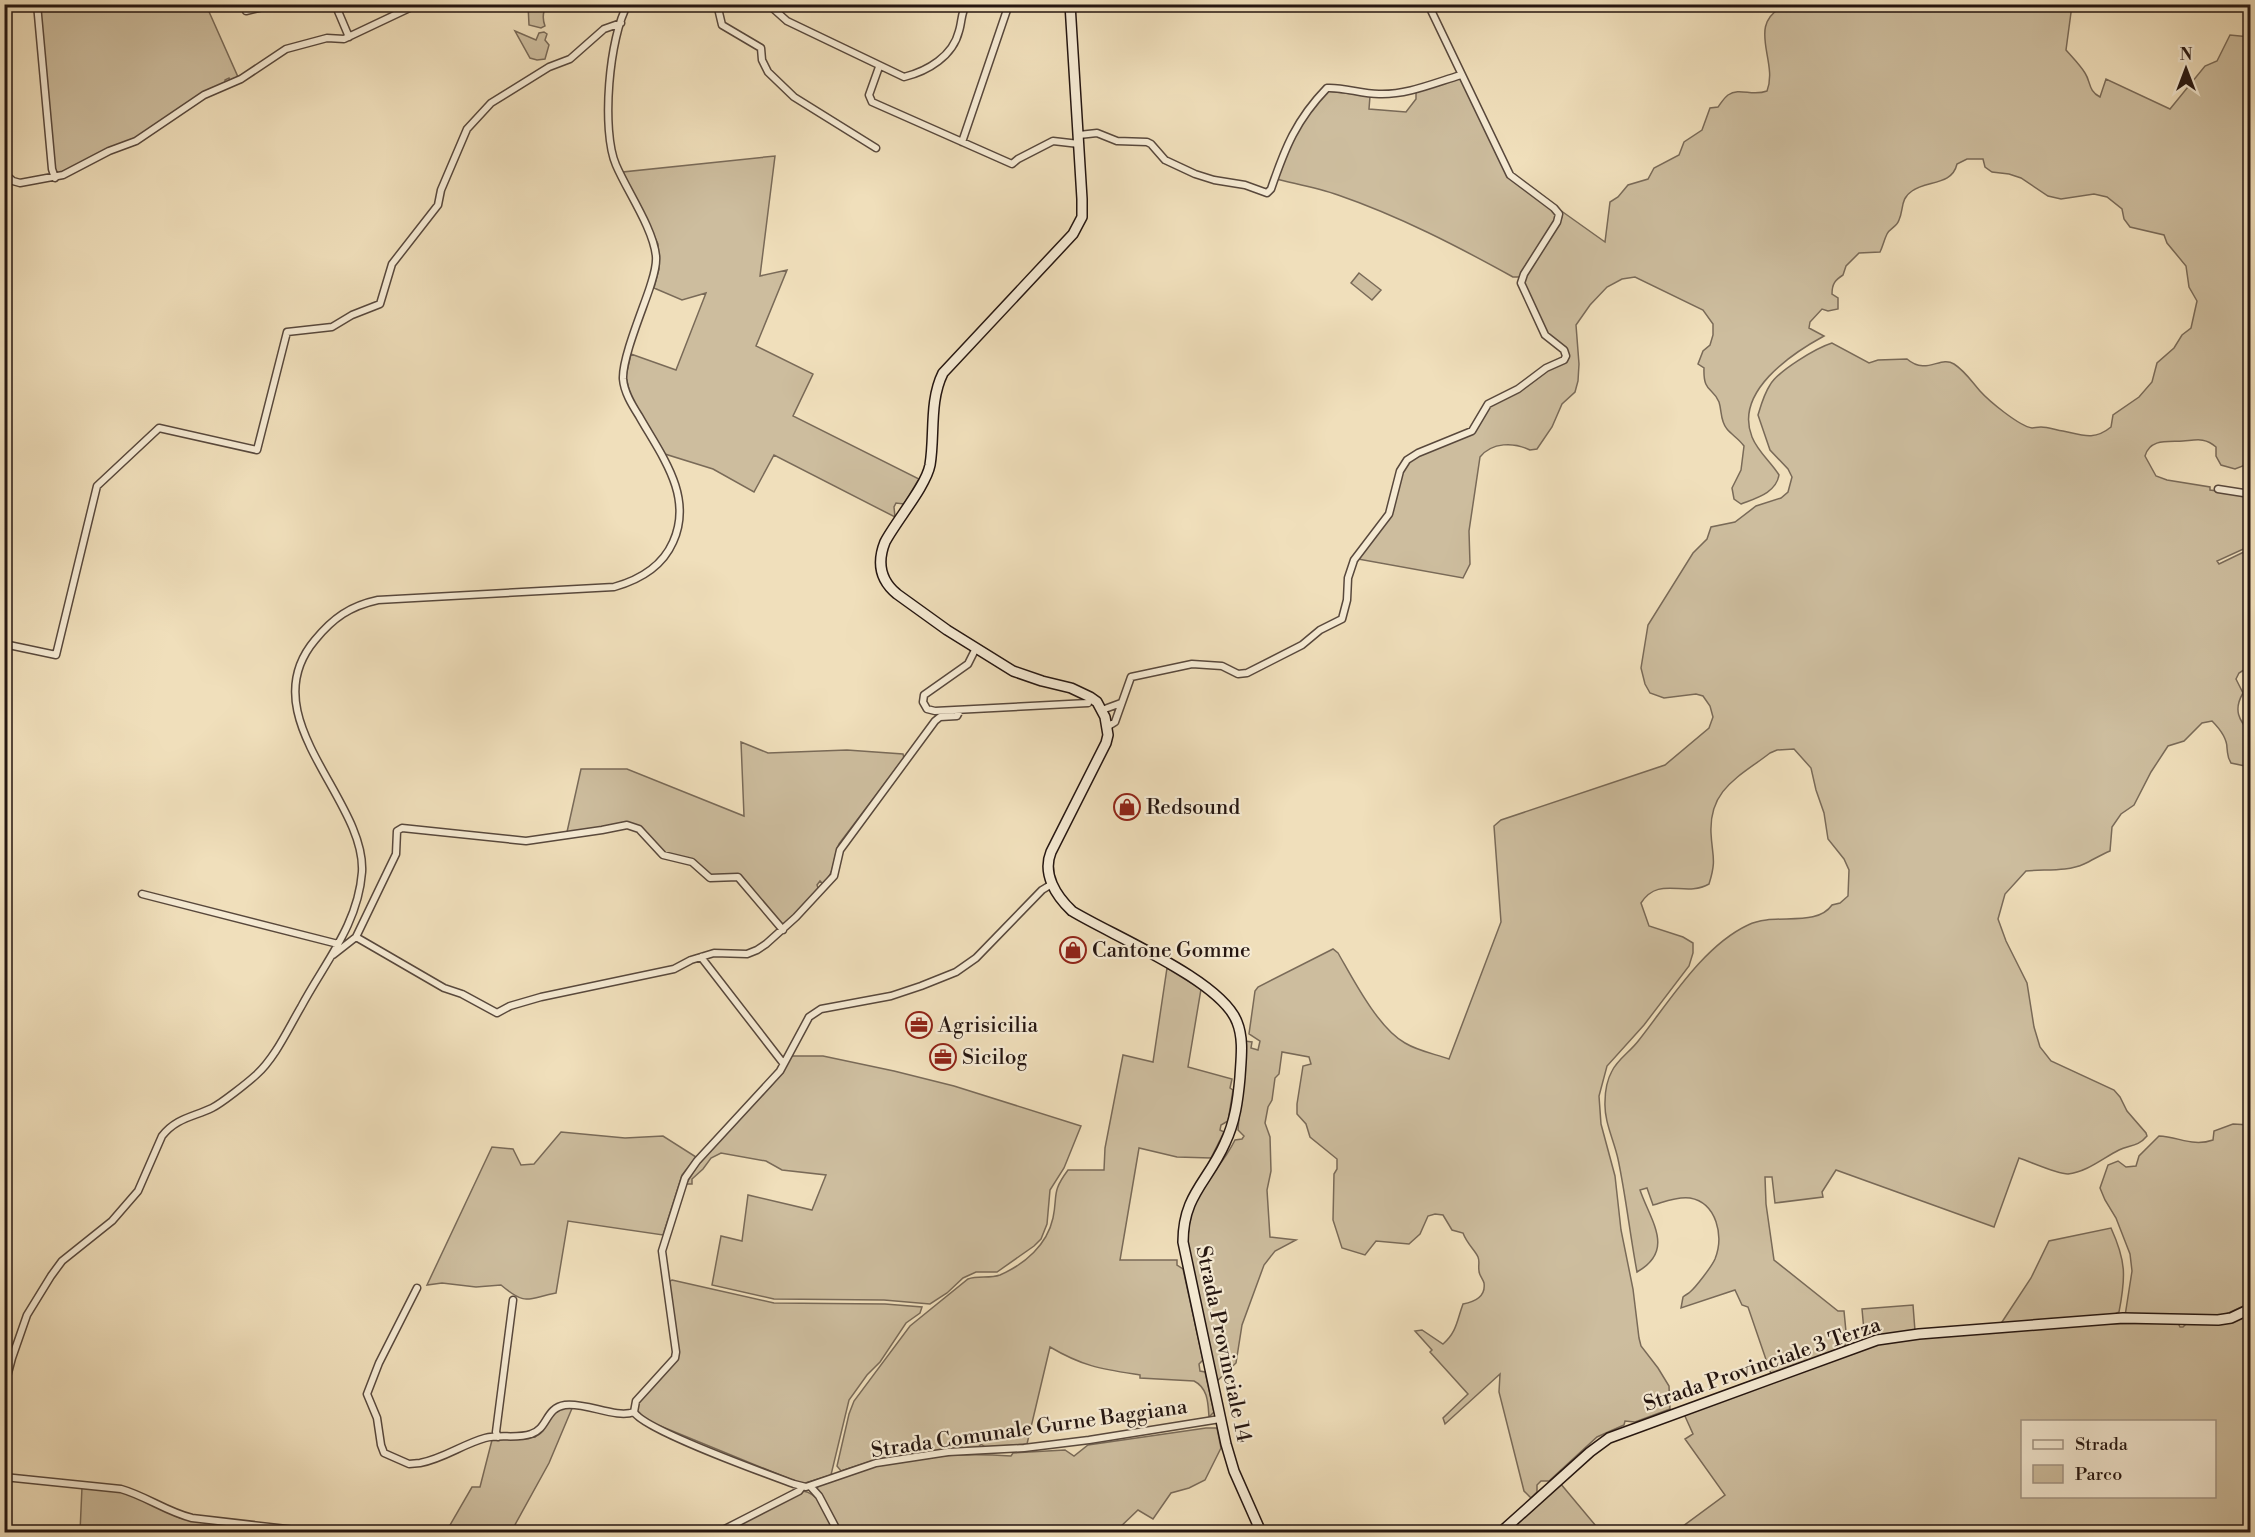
<svg xmlns="http://www.w3.org/2000/svg" width="2255" height="1537" font-family="'Libre Bodoni',serif">
  <style>
    .green { fill: #cdbd9e; stroke: #796a58; stroke-width: 1.5; fill-rule: evenodd }
    .lines { fill: none; stroke-linecap: round; stroke-linejoin: round }
    .minor-casing { stroke: #58483c; stroke-width: 9 }
    .secondary-casing { stroke: #251611; stroke-width: 12 }
    .minor { stroke: #f5ead3; stroke-width: 6 }
    .secondary { stroke: #f5ead3; stroke-width: 9 }
    .labels { text-anchor: middle; stroke-width: 4.5; stroke-linejoin: round; paint-order: stroke }
    .poi-label { font-size: 21px; fill: #251611; stroke: #f5ead3; text-anchor: start }
    .street-label { font-size: 21px; fill: #251611; stroke: #f5ead3 }
  </style>
  <rect width="100%" height="100%" fill="#f0dfbb"/>
  <filter id="stains"><feTurbulence type="fractalNoise" baseFrequency=".00333" numOctaves="4"/><feColorMatrix values="0 0 0 0 .2 0 0 0 0 .09 0 0 0 0 .02 0 0 0 .5 -.17"/></filter>
  <radialGradient id="worn" r=".72"><stop offset=".6" stop-color="#630" stop-opacity="0"/><stop offset="1" stop-color="#630" stop-opacity=".3"/></radialGradient>
  <path class="green" d="M38,5H206L238,77L230,81L229,78L225,80V83L135,139L57,174L54,169Z
    M528,5H547C543,11 542,18 545,26L541,28L529,25Z
    M1786,5H2072L2066,50C2072,57 2080,65 2085,73C2091,82 2088,91 2100,97L2106,79L2170,109L2205,66L2217,61L2230,35L2250,37V492L2245,491L2244,487L2250,469L2245,465L2235,469L2221,465L2216,456V447C2205,437 2196,440 2183,441C2169,442 2150,438 2145,456L2156,476L2167,480L2210,487V490L2250,495V546L2217,561L2219,564L2250,549V666L2239,673L2236,679L2243,693C2233,710 2239,720 2250,733V767L2231,763C2227,757 2228,755 2227,748C2227,739 2219,728 2212,721L2202,723L2184,741L2168,746L2151,772L2134,805L2121,814L2112,827L2110,851C2100,855 2093,860 2084,864C2067,872 2044,869 2026,871L2005,894L1998,919L2006,941L2027,983L2034,1027L2040,1047L2051,1061L2114,1090L2120,1097L2127,1111L2146,1133L2147,1136C2138,1147 2129,1145 2119,1150C2103,1158 2087,1172 2068,1174C2057,1174 2031,1162 2019,1158L1994,1227L1836,1170L1822,1192L1823,1197L1775,1203L1772,1177H1765L1766,1204L1774,1260L1838,1311H1844L1847,1342L1839,1351L1771,1374L1748,1307L1742,1305L1735,1290L1681,1308L1683,1297C1685,1295 1688,1294 1690,1292C1696,1287 1712,1266 1715,1259C1724,1236 1717,1203 1690,1198C1678,1196 1664,1202 1653,1205L1647,1188L1640,1190C1650,1220 1676,1250 1637,1272C1630,1235 1626,1197 1618,1159C1614,1140 1604,1122 1605,1102C1605,1092 1607,1080 1612,1071C1618,1059 1631,1051 1639,1040C1669,1002 1703,946 1748,925C1774,912 1816,928 1832,905L1840,903L1848,896L1849,870L1844,859L1828,839L1824,813L1816,790L1811,768L1794,749L1777,750L1770,753C1739,777 1709,789 1711,833C1712,856 1717,859 1709,884C1685,898 1659,875 1641,903L1649,926L1683,937L1693,943V953L1689,966L1644,1025L1607,1066L1599,1096L1601,1124L1615,1176L1621,1230L1633,1289L1639,1338L1641,1346L1658,1368L1669,1386L1670,1409L1635,1422L1625,1421L1624,1425L1597,1437L1549,1481H1541L1537,1485V1492L1531,1498L1524,1491L1499,1392L1500,1374L1445,1424L1443,1418L1468,1394L1430,1352L1432,1350L1415,1331L1422,1330L1443,1344C1457,1332 1457,1320 1463,1304C1474,1302 1486,1297 1484,1283C1483,1279 1479,1275 1479,1271C1478,1265 1480,1262 1478,1257C1475,1250 1467,1244 1463,1233L1452,1230L1443,1215L1435,1214L1428,1216L1420,1234L1409,1244L1376,1241L1365,1255L1342,1248L1333,1220L1334,1174L1337,1169V1159L1310,1137L1306,1124L1297,1114V1104L1303,1066L1311,1064L1309,1057L1282,1052L1279,1074L1275,1078L1272,1100L1268,1107L1265,1123L1270,1137L1271,1171L1267,1190L1270,1237L1296,1240L1275,1251L1264,1265L1242,1325L1236,1363L1216,1382L1188,1252C1187,1226 1191,1201 1208,1180C1219,1165 1226,1158 1235,1140L1242,1139L1244,1136L1238,1130L1245,1041L1252,1042L1251,1048L1258,1050L1260,1041L1249,1034L1255,991L1258,987L1333,949L1338,953C1353,979 1378,1028 1405,1043C1418,1051 1435,1054 1449,1059L1501,922L1494,826L1501,820L1665,765L1709,728L1713,717L1710,706L1703,696L1696,694L1664,698L1650,693L1645,684L1641,668L1648,625L1693,553L1707,539L1711,527L1735,522L1756,506L1781,498L1788,492L1792,477L1788,469L1770,450L1758,415C1761,405 1764,394 1770,385C1778,371 1816,348 1832,343L1869,363L1878,360L1907,359C1927,376 1940,355 1954,364C1965,371 1972,382 1980,391C1989,401 2019,426 2032,428C2032,428 2040,427 2041,427C2048,427 2056,430 2063,431C2082,435 2094,441 2111,427L2113,415L2139,397L2152,382L2157,363L2174,348L2182,335L2191,328L2197,301L2189,287L2186,266L2167,243L2164,235L2130,227L2124,219L2122,209L2107,197L2094,194L2061,199L2048,196L2021,178L2009,174L1992,172L1985,167L1983,159H1967L1957,164C1952,186 1926,180 1912,191C1900,199 1904,209 1899,220C1897,227 1890,228 1887,234C1884,240 1883,246 1880,252L1859,253L1846,266L1843,275C1835,280 1832,284 1832,294L1838,298V309L1828,311L1822,309L1810,322L1809,328L1824,336C1791,354 1734,392 1752,437C1758,452 1771,462 1779,475C1776,493 1756,498 1741,504L1734,499L1732,488L1741,470L1744,446C1739,439 1732,435 1727,429C1720,421 1722,411 1719,402C1713,387 1703,393 1704,368L1698,364L1703,351L1710,345L1713,335V324L1703,310L1635,277L1622,279L1607,287L1590,305L1576,325L1579,364L1578,381L1575,392L1562,404L1552,427L1537,449L1530,450C1514,442 1492,442 1480,457L1469,531L1470,564L1463,578L1358,559L1390,516L1401,473L1405,466L1414,457L1469,435L1489,405L1568,357L1546,334L1523,283L1525,274L1562,217L1560,210L1605,242L1610,202L1618,197L1628,185L1648,179L1654,168L1679,155L1684,142L1702,130L1710,108L1718,107C1721,103 1724,98 1728,95C1740,87 1752,97 1767,91C1779,60 1744,24 1786,5Z
    M515,31L536,40L539,33L544,32L547,34L545,40L549,45L545,59L537,60L530,58Z
    M1460,78L1509,176L1556,213L1555,221L1520,277H1513C1457,246 1399,216 1338,195C1318,188 1296,184 1276,179L1297,127L1327,91L1370,96L1369,109L1406,112L1416,99V92Z
    M775,156L760,276L787,270L756,346L813,374L793,416L919,479L904,504L896,503L894,507L895,517L774,455L754,492L713,469L665,454L630,395L626,376L631,354L676,370L706,293L682,300L654,288L659,269L658,244L623,172Z
    M1359,273L1381,290L1372,300L1351,283Z
    M741,742L768,753L847,750L903,754L904,758L839,844C832,859 836,872 823,884L820,881L817,885L819,891L783,925L739,875H711L693,860L662,853L640,827L567,832L581,769H627L744,816Z
    M1167,968L1201,989L1188,1067L1232,1079L1230,1088L1233,1090L1228,1121L1221,1125L1220,1130L1224,1132L1211,1158L1177,1157L1139,1148L1120,1260H1177V1265L1183,1269L1203,1360L1199,1364L1200,1371L1205,1372L1214,1412L1209,1417C1208,1403 1208,1388 1194,1381L1140,1378V1375C1102,1369 1084,1367 1050,1347L1027,1444L985,1447L981,1444L978,1448L924,1452L920,1444L916,1443L917,1454L878,1459L841,1471L837,1466L849,1414L854,1401L910,1326L968,1279C978,1275 989,1279 1000,1275C1025,1264 1047,1245 1053,1218C1058,1194 1051,1193 1068,1170H1104L1105,1148L1123,1055L1153,1062Z
    M791,1056H823L894,1071L954,1086L1081,1126L1064,1168L1050,1190L1047,1224L1041,1239L1034,1246L997,1272H976L963,1278L947,1293L930,1304L884,1300L774,1299L712,1285L721,1236L742,1241L748,1195L812,1210L826,1175L782,1170L766,1161L721,1153L711,1158L703,1169L692,1179V1184H686L700,1161L771,1086Z
    M2233,1124L2250,1125V1303L2222,1316H2125L2132,1271L2130,1254L2116,1218L2105,1200L2100,1188L2108,1165L2118,1161L2126,1167L2136,1166L2139,1156L2159,1136C2179,1137 2193,1147 2213,1140L2214,1131Z
    M561,1132L625,1138L663,1136L696,1157L682,1175L663,1235L568,1221L556,1293C528,1298 527,1307 501,1285L476,1287L442,1283L427,1285L492,1147L513,1149L521,1165L534,1164Z
    M2111,1228C2126,1261 2126,1276 2119,1312L2107,1318L2004,1324L2002,1322L2031,1278L2049,1241Z
    M672,1280L774,1303L885,1304L922,1307L920,1313L906,1323L880,1362L867,1375L849,1400L831,1475L802,1484L648,1421L636,1410L638,1401L675,1362L669,1282Z
    M1913,1305L1915,1331L1865,1342L1862,1309Z
    M2250,1311V1532H1675L1725,1495L1685,1439L1693,1434L1684,1414L1878,1344L1905,1339L2098,1324L2178,1323L2180,1327H2183L2186,1324L2231,1323ZM2022,1422H2214V1496H2022Z
    M573,1406L549,1463L511,1532H446L472,1487H480L492,1440L535,1437L544,1427L553,1411Z
    M1206,1428H1217L1221,1448L1205,1480L1189,1488L1171,1493L1153,1519L1138,1510L1115,1532H840L817,1492V1488L819,1485C841,1477 863,1468 886,1463C927,1455 970,1453 1011,1456L1013,1453L1065,1450L1074,1456L1088,1445Z
    M1560,1483L1601,1532H1506Z
    M82,1487L119,1491L132,1495L180,1518L288,1532H80Z
    M803,1491C822,1494 828,1518 835,1532H725Z"/>
  <g class="lines">
    <defs>
      <path id="minor" d="M37,4L52,169L55,178
        M335,4L349,37
        M717,4L722,25L761,48L762,60L768,72L794,97L876,148
        M768,4L787,21L904,77C928,71 953,56 959,31C962,22 961,11 967,4
        M246,11L276,4
        M879,67L869,95L872,102L1012,164L1018,159L1053,141L1079,144
        M1079,135L1097,133L1117,141L1147,142L1151,144L1165,160L1195,174L1214,180L1245,185L1267,193L1271,189C1285,148 1296,120 1327,88C1344,87 1361,94 1379,94C1407,95 1434,83 1461,75
        M962,142L1009,4
        M4,173L13,181L20,183L63,175L109,151L136,141L204,95L241,79L286,49L327,38L344,39L418,4
        M2218,489L2250,494
        M4,644L56,655L97,486L159,428L257,450L287,332L332,327L352,315L380,304L392,264L438,205L441,190L467,129L491,103L549,67L570,59L604,29L621,23
        M976,648L968,664L924,695L923,702L927,709L935,711L1088,703
        M1102,710L1121,703
        M1107,727L1115,722L1131,677L1192,664L1222,666L1238,674L1247,673L1302,645L1320,630L1342,619L1347,600L1348,578L1354,560L1389,514L1400,471L1407,460L1418,453L1472,431L1488,404L1518,389L1546,368L1564,360L1566,356L1564,350L1545,335L1521,283L1524,274L1557,222L1559,214L1554,208L1510,175L1428,4
        M1052,884L1042,890L976,958L956,972L921,986L891,996L821,1009L809,1017L780,1071L697,1161L685,1178L662,1251L676,1352L675,1358L636,1401L634,1412C644,1430 767,1474 794,1484L806,1487L876,1463L948,1452L1024,1448L1089,1440L1220,1419
        M142,894L338,944
        M356,937L444,988L462,994L497,1013L510,1006L541,997L674,969L691,960L714,953L747,954L757,950L766,944L796,917L834,876L840,850L935,721L940,717L957,716L960,710
        M333,955L356,937L396,854L397,831L402,828L526,841L602,830L627,825L639,829L663,855L692,862L710,878L738,877L783,930
        M701,957L783,1063
        M417,1288L379,1363L367,1394L377,1418L381,1445L384,1453L409,1464L420,1463C443,1459 463,1444 485,1438C500,1434 517,1439 531,1434C548,1429 545,1408 565,1405C586,1402 616,1419 634,1412
        M4,1388L12,1358L27,1315L51,1276L62,1261L112,1221L138,1191L162,1136C176,1118 193,1117 212,1108C222,1103 247,1083 256,1075C275,1058 288,1029 301,1007C325,962 358,925 362,872C366,799 250,717 315,640C333,618 350,606 378,600L614,587C639,580 662,567 673,542C694,496 661,455 639,416C632,405 624,392 623,379C622,358 643,309 650,287C653,277 657,267 656,256C653,228 627,191 616,165C601,131 609,36 628,4
        M498,1437L496,1432L513,1300
        M4,1477L121,1489C146,1496 167,1512 192,1518L313,1532
        M810,1486L819,1496L838,1532
        M719,1532L799,1491L802,1487"/>
      <path id="secondary" d="M1070,4L1082,199V217L1073,234L943,373C929,401 935,435 930,465C926,486 896,521 885,542C877,562 880,580 897,594L947,630L1013,671L1042,681L1071,688L1090,697L1097,702L1105,717L1108,735L1106,743L1051,852C1042,874 1056,896 1072,911C1113,936 1221,980 1237,1022C1244,1039 1241,1059 1240,1077C1238,1100 1235,1122 1225,1143C1208,1182 1183,1195 1183,1242L1226,1444L1234,1471L1261,1532
        M1501,1532L1590,1452L1609,1438L1877,1340L1919,1334L2123,1318L2218,1320L2231,1318L2250,1309"/>
    </defs>
    <use href="#minor" class="minor-casing"/>
    <use href="#secondary" class="secondary-casing"/>
    <use href="#minor" class="minor"/>
    <use href="#secondary" class="secondary"/>
  </g>
  <defs>
    <symbol id="shop-ring" viewBox="-11 -11 22 22"><circle r="9.5" fill="#f5ead3" stroke="#8f2418" stroke-width="1.5"/><path d="M-5-2.5h2.3a2.7 3.5 0 0 1 5.4 0H5L5.5 6h-11ZM-1.5-2.5h3a1.5 2.3 0 0 0-3 0Z" fill="#8f2418"/></symbol>
    <symbol id="office-ring" viewBox="-11 -11 22 22"><circle r="9.5" fill="#f5ead3" stroke="#8f2418" stroke-width="1.5"/><path d="M-6-3h4V-5.5h4V-3h4V5H-6ZM-1-4.5V-3h2v-1.5ZM-6 0V1H6V0Z" fill="#8f2418"/></symbol>
  </defs>
  <g fill-rule="evenodd">
    <use href="#shop-ring" x="1112" y="792" width="30" height="30"/>
    <use href="#shop-ring" x="1058" y="935" width="30" height="30"/>
    <use href="#office-ring" x="904" y="1010" width="30" height="30"/>
    <use href="#office-ring" x="928" y="1042" width="30" height="30"/>
  </g>
  <g class="labels">
    <g class="poi-label">
      <text x="1146" y="814">Redsound</text>
      <text x="1092" y="957">Cantone Gomme</text>
      <text x="938" y="1032">Agrisicilia</text>
      <text x="962" y="1064">Sicilog</text>
    </g>
    <g class="street-label">
      <text transform="translate(1224 1344) rotate(78)" y="7">Strada Provinciale 14</text>
      <text transform="translate(1762 1364) rotate(-19)" y="7">Strada Provinciale 3 Terza</text>
      <text transform="translate(1029 1428) rotate(-8)" y="7">Strada Comunale Gurne Baggiana</text>
    </g>
  </g>
  <rect width="2255" height="1537" fill="none" stroke="#f0dfbb" stroke-width="24"/>
  <rect x="6" y="6" width="2243" height="1525" fill="none" stroke="#251611" stroke-width="3"/>
  <rect x="12" y="12" width="2231" height="1513" fill="none" stroke="#251611" stroke-width="1.5"/>
  <rect x="2021" y="1420" width="195" height="78" fill="#f5ead3" stroke="#a29585" stroke-width="1.5"/>
  <rect x="2033" y="1440" width="30" height="9" fill="#f5ead3" stroke="#a29585" stroke-width="1.5"/>
  <text x="2075" y="1450" font-size="18" fill="#251611">Strada</text>
  <rect x="2033" y="1465" width="30" height="18" fill="#cdbd9e" stroke="#a29585" stroke-width="1.5"/>
  <text x="2075" y="1480" font-size="18" fill="#251611">Parco</text>
  <g transform="translate(2186 69)" stroke="#f5ead3" stroke-width="4.5" paint-order="stroke">
  <path d="M0-4.5L10 22L0 15L-10 22Z" fill="#251611"/>
  <text y="-9" font-size="16" font-weight="bold" text-anchor="middle" fill="#251611">N</text>
  </g>
  <rect width="100%" height="100%" filter="url(#stains)"/>
  <rect width="100%" height="100%" fill="url(#worn)"/>
</svg>
